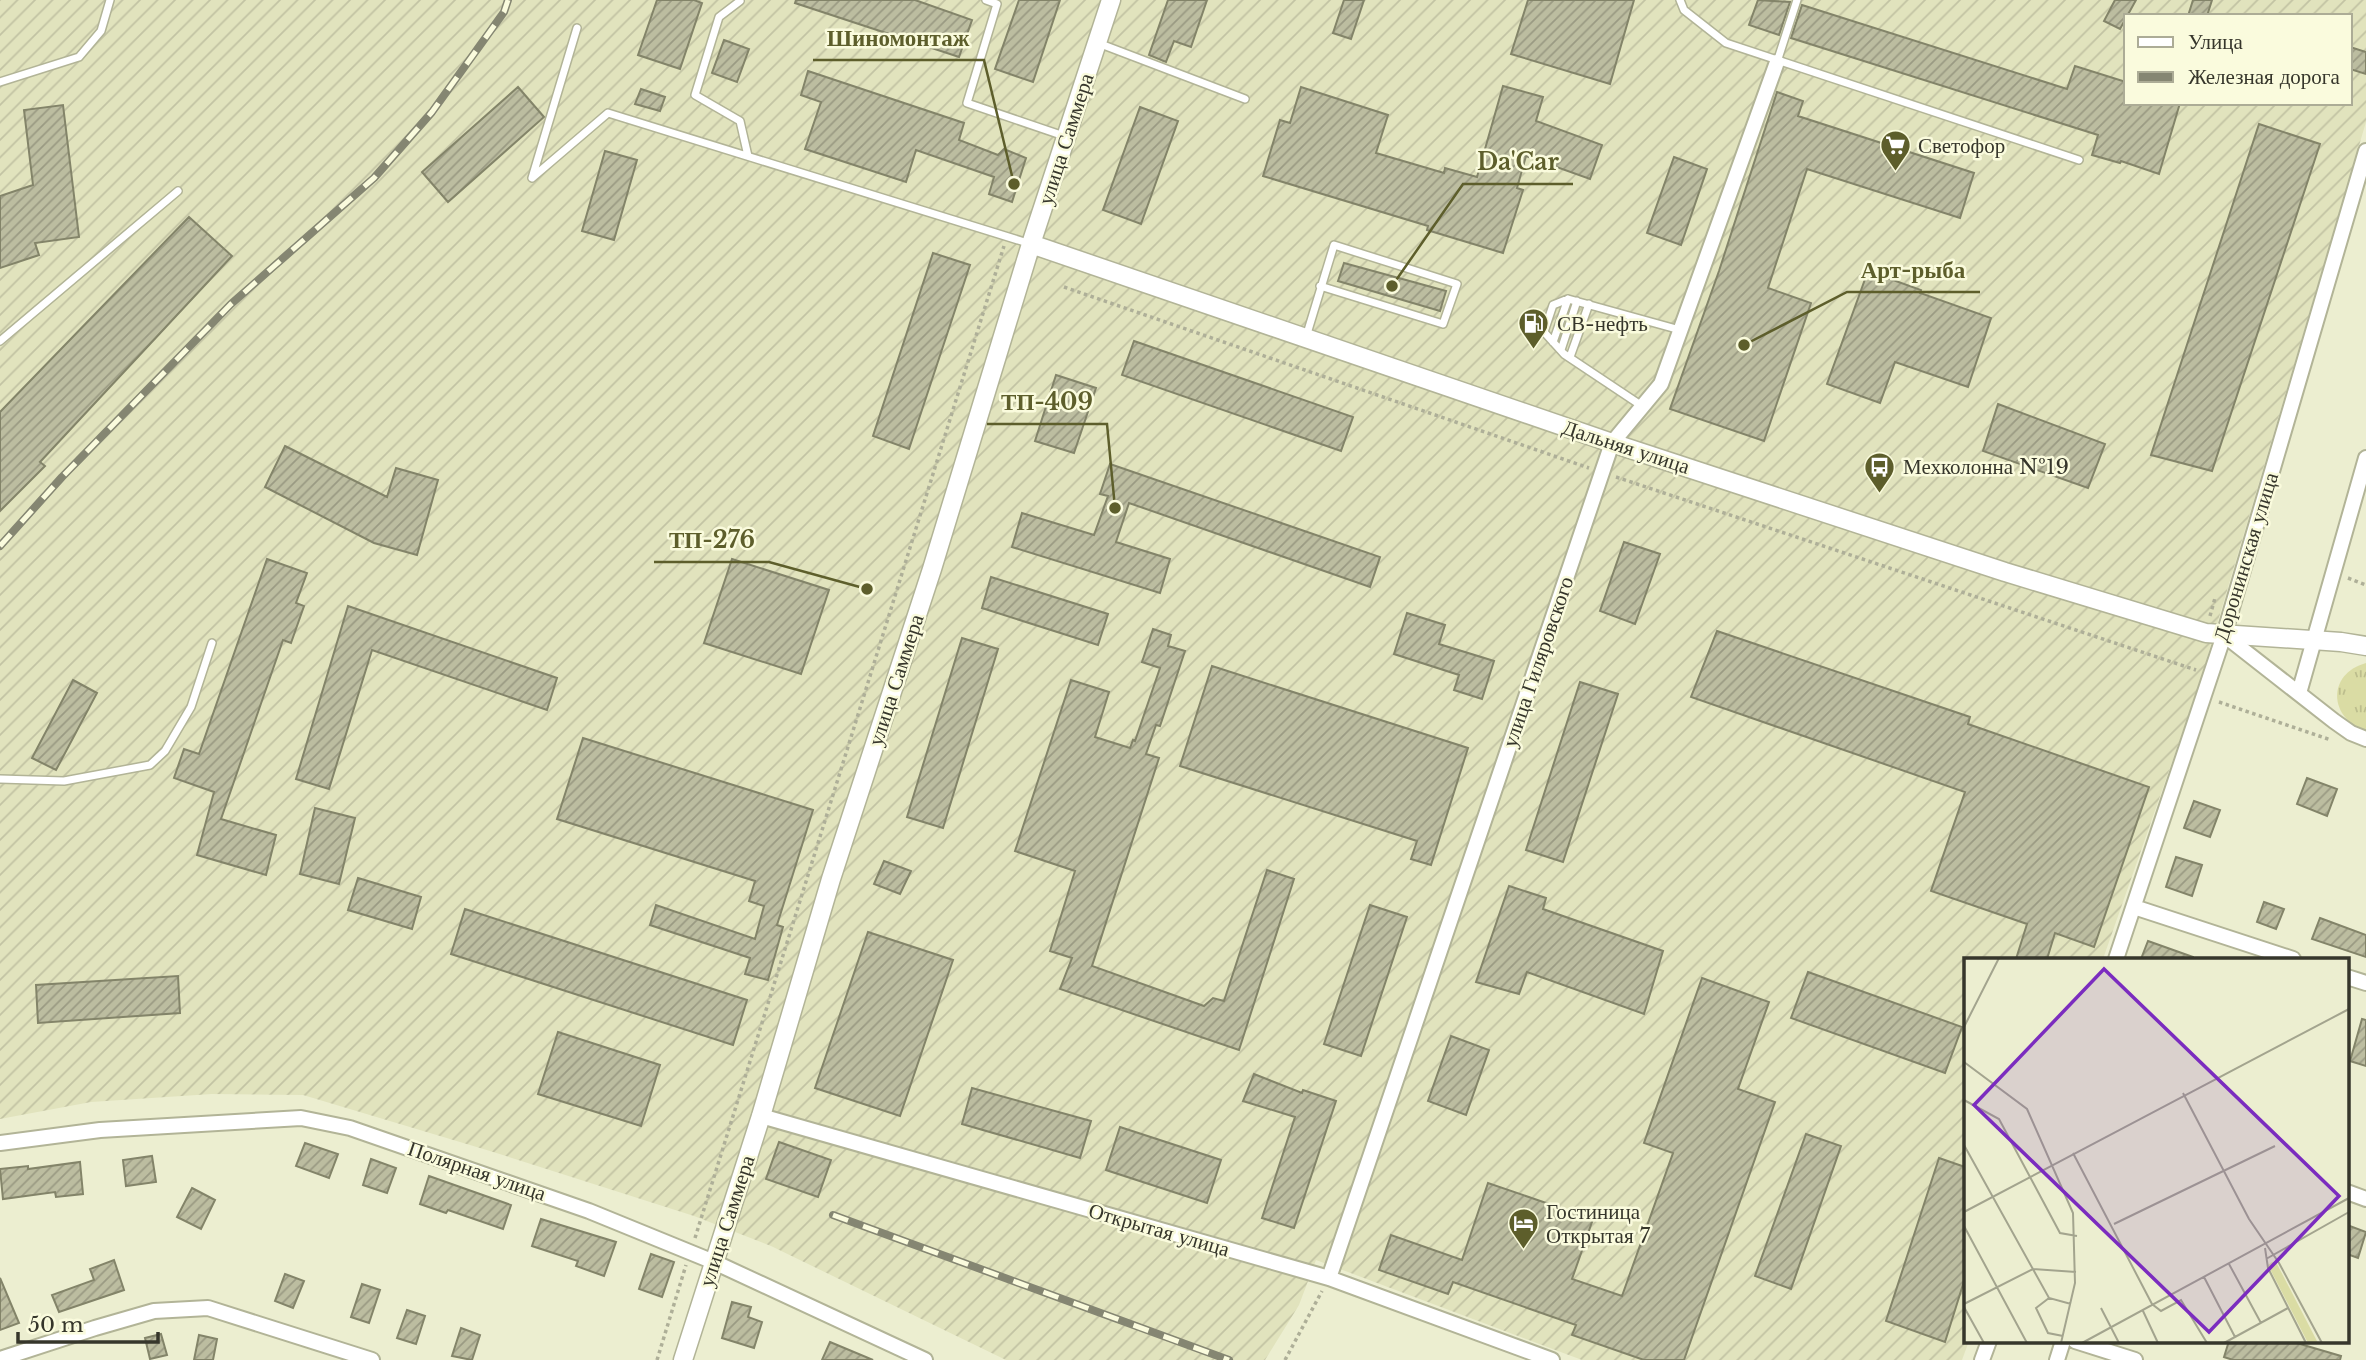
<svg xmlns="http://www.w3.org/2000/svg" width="2366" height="1360" font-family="'Libre Baskerville',serif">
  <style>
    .industrial { fill: url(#industrial-furrows); fill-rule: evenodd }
    .grass { fill: url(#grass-tufts) }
    .building { fill: url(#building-hatch); stroke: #838469; stroke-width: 2 }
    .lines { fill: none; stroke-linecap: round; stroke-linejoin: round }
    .service-casing { stroke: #b2b497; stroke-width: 10 }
    .minor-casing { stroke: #b2b497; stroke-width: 18 }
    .tertiary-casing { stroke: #b2b497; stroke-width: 21 }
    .path { stroke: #aeaf98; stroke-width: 3.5; stroke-dasharray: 3.5 3.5; stroke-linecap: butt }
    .service { stroke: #fff; stroke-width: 7 }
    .minor { stroke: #fff; stroke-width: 14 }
    .tertiary { stroke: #fff; stroke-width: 18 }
    .rail-casing { stroke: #858672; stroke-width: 8 }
    .rail { stroke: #fafbdd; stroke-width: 5; stroke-dasharray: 16; stroke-linecap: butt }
    .labels { text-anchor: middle; stroke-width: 5; stroke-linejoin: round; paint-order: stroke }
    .street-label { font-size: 21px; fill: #36362b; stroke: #fafbdd }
    .poi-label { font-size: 21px; fill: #36362b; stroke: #fafbdd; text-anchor: start }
    .inset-road { fill: none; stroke: #a3a48e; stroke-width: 2 }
    .view { fill: #7b2cbf; fill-opacity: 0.15; stroke: #7b2cbf; stroke-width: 3.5 }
    .inset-edge { fill: none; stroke: #36362b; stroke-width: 3.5 }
    .leader { fill: none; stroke: #5d5e2b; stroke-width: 2.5 }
    .callout-dot { fill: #5d5e2b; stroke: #fafbdd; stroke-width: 2.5 }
    .callout-label { font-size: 23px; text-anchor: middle; font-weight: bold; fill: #5d5e2b; stroke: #fafbdd; stroke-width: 5; stroke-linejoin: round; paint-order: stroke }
  </style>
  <defs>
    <pattern id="industrial-furrows" width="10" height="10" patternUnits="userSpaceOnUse" patternTransform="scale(1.75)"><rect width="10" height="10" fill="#e1e3bd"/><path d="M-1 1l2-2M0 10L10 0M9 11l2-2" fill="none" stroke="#c2c3a3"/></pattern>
    <pattern id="grass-tufts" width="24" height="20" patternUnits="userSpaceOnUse" patternTransform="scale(1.75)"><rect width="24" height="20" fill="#dadca4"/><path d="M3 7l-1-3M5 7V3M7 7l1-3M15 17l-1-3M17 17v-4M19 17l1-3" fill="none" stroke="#bcbd8d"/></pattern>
    <pattern id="building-hatch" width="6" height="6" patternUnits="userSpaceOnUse" patternTransform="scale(1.75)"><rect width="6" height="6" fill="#bcbda0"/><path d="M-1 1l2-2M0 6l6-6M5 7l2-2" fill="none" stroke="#9a9a83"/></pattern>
  </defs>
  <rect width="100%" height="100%" fill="#eceed0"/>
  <path class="industrial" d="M0,0H2366V122L2199,685L2103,959H1965V1341H1969L1962,1360H1582L1316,1260L1299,1305L1265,1360H1006L771,1246L694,1216L490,1151L303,1095L212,1094L91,1102L0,1119ZM2126,16H2350V103H2126Z"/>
  <path class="grass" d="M2366,663V731C2329,719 2326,674 2366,663Z"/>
  <path class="building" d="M657,0H694L702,3L680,69L638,55Z
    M796,0H915L972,20L959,57L795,3Z
    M1019,0H1060L1033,82L995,69Z
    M1168,0H1207L1191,47L1174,41L1166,62L1149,55Z
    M1344,0H1364L1351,39L1333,33Z
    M1528,0H1634L1610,84L1511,54Z
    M1758,0L1790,2L1779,35L1749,25Z
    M2115,0H2136L2120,29L2104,21Z
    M2193,0H2212L2207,16H2188Z
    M1802,5L2067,89L2075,66L2126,82V103H2180L2159,174L2121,161L2120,163L2092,155L2098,135L1791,38Z
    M724,40L749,49L737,82L712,73Z
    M2350,47L2366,52V74L2350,69Z
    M808,71L964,123L959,140L998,155L1004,149L1026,158L1012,202L989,194L994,177L916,150L906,182L805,149L821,102L801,95Z
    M1503,86L1543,97L1536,121L1602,145L1590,179L1526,156L1517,188L1523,190L1503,253L1427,230L1428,226L1263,176L1280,120L1290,123L1301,87L1388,115L1376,153L1444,173L1445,168L1477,177Z
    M518,87L544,117L448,202L422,172Z
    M641,89L665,97L660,111L635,104Z
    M1777,92L1803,101L1798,116L1974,173L1960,218L1807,169L1768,288L1811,303L1764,441L1670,409L1719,271Z
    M63,105L79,237L35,243L39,255L0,268V196L33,185L24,110Z
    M1140,107L1178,121L1141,224L1103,210Z
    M2259,124L2320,144L2212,471L2151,455Z
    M605,151L637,160L614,240L582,231Z
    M1674,157L1707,169L1681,245L1647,233Z
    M189,217L232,256L40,462L45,466L0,511V412Z
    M933,253L970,265L909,449L873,436Z
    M1344,263L1446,291L1440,311L1338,281Z
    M1868,271L1921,290L1920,293L1991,318L1968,387L1895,362L1880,403L1827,384Z
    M1134,341L1353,417L1341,451L1122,375Z
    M1056,375L1096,388L1074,453L1035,441Z
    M1998,404L2105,444L2088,488L1983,451Z
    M285,446L387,497L396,468L438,480L417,555L374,543L265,487Z
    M1110,464L1380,557L1370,587L1129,503L1116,542L1170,559L1160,593L1012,547L1022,513L1094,535L1108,496L1100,494Z
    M1624,542L1660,554L1635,624L1600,611Z
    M267,559L307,573L296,603L304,606L291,643L283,640L221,819L276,835L266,875L197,855L214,792L174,778L184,749L199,754Z
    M732,559L829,590L801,674L704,643Z
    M991,577L1108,614L1098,645L982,608Z
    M348,606L557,678L547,710L372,650L329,789L296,779Z
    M1407,613L1445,625L1439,644L1494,661L1482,699L1454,690L1459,675L1394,654Z
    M1153,629L1171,635L1168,646L1185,651L1160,726L1156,725L1146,754L1159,758L1092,966L1204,1006L1213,998L1224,1001L1267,870L1294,879L1239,1050L1060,989L1072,958L1050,951L1075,871L1015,851L1071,680L1109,692L1095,737L1130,748L1133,740L1135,741L1160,668L1142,662Z
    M1717,631L1970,717L1968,724L2149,787L2094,947L2055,933L2047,959H2016L2027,924L1931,891L1965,792L1691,697Z
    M962,638L998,649L943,828L907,817Z
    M1212,666L1468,748L1431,865L1411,859L1417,841L1180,766Z
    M73,680L97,693L56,770L32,758Z
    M1580,682L1618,694L1563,862L1526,850Z
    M583,738L813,810L777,925L783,927L768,980L745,974L750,958L650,925L656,905L755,939L764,906L749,901L755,881L557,819Z
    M2307,778L2337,789L2327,816L2297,804Z
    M2194,801L2220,810L2210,837L2184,828Z
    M315,808L355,818L339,884L300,874Z
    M2176,857L2202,865L2192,896L2166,887Z
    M884,861L911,871L900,894L874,884Z
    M358,878L421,897L412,929L348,910Z
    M1509,886L1546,898L1543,909L1663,951L1644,1014L1527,972L1519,994L1476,982Z
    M2264,902L2284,909L2276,929L2257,922Z
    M1370,905L1407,917L1361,1056L1324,1044Z
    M465,909L747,1000L733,1045L451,954Z
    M2320,918L2366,935V957L2312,939Z
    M868,932L953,960L900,1116L815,1088Z
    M2148,941L2193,957V959H2141Z
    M1808,972L1962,1027L1945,1073L1791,1018Z
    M178,976L180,1013L38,1023L36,985Z
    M1702,978L1769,1002L1738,1089L1775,1102L1684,1360H1644L1572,1335L1576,1325L1453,1282L1448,1294L1379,1270L1391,1235L1462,1260L1488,1183L1593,1219L1572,1279L1622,1296L1673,1153L1644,1143Z
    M2362,1019L2366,1020V1066L2350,1061Z
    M558,1032L660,1065L641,1126L538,1094Z
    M1451,1036L1489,1050L1466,1115L1428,1101Z
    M1254,1074L1302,1093L1303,1090L1336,1101L1294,1228L1262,1218L1295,1117L1243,1101Z
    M972,1088L1091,1121L1080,1158L962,1124Z
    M1120,1127L1221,1160L1207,1203L1106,1170Z
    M1806,1134L1841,1146L1791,1289L1755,1276Z
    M779,1142L831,1160L818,1197L766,1179Z
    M305,1143L338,1154L329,1178L296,1166Z
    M152,1156L156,1182L126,1186L123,1160Z
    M1939,1158L1965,1167V1278L1945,1342L1886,1321Z
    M371,1159L396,1168L387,1193L363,1185Z
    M80,1162L83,1194L56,1197L55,1192L3,1199L0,1169L28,1166V1169Z
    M429,1176L511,1205L503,1229L448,1210L446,1213L420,1204Z
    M192,1188L215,1200L201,1229L177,1217Z
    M541,1219L616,1242L604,1276L576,1266L578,1261L532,1246Z
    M2347,1225L2366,1232L2358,1258L2347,1254Z
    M651,1254L674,1262L662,1297L639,1289Z
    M114,1260L124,1290L59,1312L52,1295L94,1280L90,1269Z
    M285,1274L304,1281L293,1308L275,1301Z
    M0,1278L19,1323L0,1330Z
    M362,1284L380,1290L369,1323L351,1317Z
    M732,1302L751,1307L748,1317L762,1322L754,1348L722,1338Z
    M407,1310L425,1316L416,1344L397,1338Z
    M461,1328L480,1335L472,1360L452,1356Z
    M161,1334L167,1355L150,1359L145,1338Z
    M199,1335L217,1339L213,1360H194Z
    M2229,1341H2290L2341,1356L2340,1360H2233L2224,1357Z
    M830,1342L873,1360H822Z"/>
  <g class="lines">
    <defs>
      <path id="service" d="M986,0L997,4L967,103L1067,137
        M1680,0L1684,10L1726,43L2079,160
        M740,1L719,17L695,95L740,121L748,156
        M577,28L532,178L608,113L1031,244
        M1098,43L1245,99
        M1777,62L1797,0
        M0,82L79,57L101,31L110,0
        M1306,337L1334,245L1457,284L1443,324L1320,286
        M0,341L178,191
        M1553,342L1568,299
        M1561,350L1577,301
        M1570,357L1589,304
        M1642,406L1564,354L1544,332L1553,305L1568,299L1680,330
        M0,779L64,781L150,765L165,751L191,707L212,643"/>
      <path id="minor" d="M2224,635L2334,721L2351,733L2366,739
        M2299,693L2366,458
        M2134,907L2293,959
        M2116,959L2224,635L2366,151
        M2347,977L2366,983
        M761,1116L1329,1278L1552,1360
        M0,1143L100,1130L301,1118L350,1128L589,1211L714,1262L925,1360
        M2347,1192L2366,1199
        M1329,1278L1612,443L1661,384L1777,62
        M2075,1341L2135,1360
        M0,1359L95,1328L154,1311L208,1308L372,1360
        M1982,1360L1989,1341
        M2057,1360L2063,1341"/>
      <path id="tertiary" d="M1031,244L1612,443L2005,572L2206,633L2341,642L2366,646
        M683,1360L761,1116L831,879L932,569L1031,244L1111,0"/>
    </defs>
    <use href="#service" class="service-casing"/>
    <use href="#minor" class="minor-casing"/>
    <use href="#tertiary" class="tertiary-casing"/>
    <path class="path" d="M1064,287L1589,468
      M1616,477L2196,670
      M2348,578L2366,585
      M2210,616L2215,598
      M2219,702L2331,740
      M695,1238L1004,246
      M657,1360L686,1265
      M1285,1360L1322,1291"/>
    <use href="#service" class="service"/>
    <use href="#minor" class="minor"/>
    <use href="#tertiary" class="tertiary"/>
    <defs>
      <path id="rail" d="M0,546L62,477L231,304L374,178L432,112L504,12L508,0
        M833,1215L1229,1360"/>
    </defs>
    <use href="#rail" class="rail-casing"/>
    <use href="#rail" class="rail"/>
  </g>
  <defs>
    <symbol id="supermarket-pin" viewBox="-11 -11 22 30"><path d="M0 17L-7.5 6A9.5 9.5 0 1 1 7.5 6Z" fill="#5d5e2b" stroke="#fafbdd"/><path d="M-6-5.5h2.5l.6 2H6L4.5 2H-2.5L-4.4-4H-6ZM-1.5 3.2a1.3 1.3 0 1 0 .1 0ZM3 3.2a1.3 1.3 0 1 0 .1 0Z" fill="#fff"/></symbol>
    <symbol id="fuel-pin" viewBox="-11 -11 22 30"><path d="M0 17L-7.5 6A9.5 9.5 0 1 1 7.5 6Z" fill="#5d5e2b" stroke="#fafbdd"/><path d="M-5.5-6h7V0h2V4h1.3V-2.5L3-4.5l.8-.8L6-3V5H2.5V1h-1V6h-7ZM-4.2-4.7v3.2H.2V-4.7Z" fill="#fff"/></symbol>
    <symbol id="bus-pin" viewBox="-11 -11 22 30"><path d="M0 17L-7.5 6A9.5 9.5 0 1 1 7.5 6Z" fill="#5d5e2b" stroke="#fafbdd"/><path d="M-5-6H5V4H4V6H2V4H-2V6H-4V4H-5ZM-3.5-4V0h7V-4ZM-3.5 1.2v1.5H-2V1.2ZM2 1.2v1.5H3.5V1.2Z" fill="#fff"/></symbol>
    <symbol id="hotel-pin" viewBox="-11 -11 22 30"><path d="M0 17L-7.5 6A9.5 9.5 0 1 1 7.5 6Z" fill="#5d5e2b" stroke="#fafbdd"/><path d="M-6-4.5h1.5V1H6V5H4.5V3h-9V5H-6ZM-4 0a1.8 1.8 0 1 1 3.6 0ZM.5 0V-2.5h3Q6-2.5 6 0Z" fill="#fff"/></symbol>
  </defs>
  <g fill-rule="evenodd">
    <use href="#supermarket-pin" x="1878" y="128" width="35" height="47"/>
    <use href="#fuel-pin" x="1516" y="306" width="35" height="47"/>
    <use href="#bus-pin" x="1862" y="450" width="35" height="47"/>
    <use href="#hotel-pin" x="1506" y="1206" width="35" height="47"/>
  </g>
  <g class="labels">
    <g class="street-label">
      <text transform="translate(1066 139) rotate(-72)" y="7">улица Саммера</text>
      <text transform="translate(1626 447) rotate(18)" y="7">Дальняя улица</text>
      <text transform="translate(2246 557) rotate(-73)" y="7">Доронинская улица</text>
      <text transform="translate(1538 662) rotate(-71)" y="7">улица Гиляровского</text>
      <text transform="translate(896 680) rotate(-72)" y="7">улица Саммера</text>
      <text transform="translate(477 1171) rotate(19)" y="7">Полярная улица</text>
      <text transform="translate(727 1221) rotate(-72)" y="7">улица Саммера</text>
      <text transform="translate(1159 1230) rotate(16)" y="7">Открытая улица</text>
    </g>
    <g class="poi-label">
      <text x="1918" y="153">Светофор</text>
      <text x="1557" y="331">СВ-нефть</text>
      <text x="1903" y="474">Мехколонна №19</text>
      <text x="1546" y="1219">Гостиница<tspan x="1546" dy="24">Открытая 7</tspan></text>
    </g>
  </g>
  <g transform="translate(1964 958)">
    <rect width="385" height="385" fill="#eceed0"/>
    <path d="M308,304L313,306L354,385H344L304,307Z" fill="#dadca4"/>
    <path class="inset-road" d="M0,69L35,0M0,104L63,151L109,255L111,325L97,385M219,135L285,261L315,305L358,385M0,142L35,161L96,275L113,278M0,187L85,340L107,346M109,195L188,346L197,353L217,342L243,385M0,254L385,51M150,266L311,188M0,268L63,385M301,290L304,310L342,385M302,301L385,254M265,306L297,365M240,319L271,379M85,340L72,350L84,375L99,378M0,346L69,311L112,314M0,349L20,385M137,350L155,385M179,353L194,385M118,385L385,240M260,385L324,350"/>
    <path class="view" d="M140,11L375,238L245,374L10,147Z"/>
    <rect width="385" height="385" class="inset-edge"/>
  </g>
  <path class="leader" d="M1014 184L984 60H813M1392 286L1463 184H1573M1744 345L1847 292H1980M1115 508L1107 424H987M867 589L769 562H654"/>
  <g class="callout-dot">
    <circle cx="1014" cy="184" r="7"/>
    <circle cx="1392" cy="286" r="7"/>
    <circle cx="1744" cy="345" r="7"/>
    <circle cx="1115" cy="508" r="7"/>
    <circle cx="867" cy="589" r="7"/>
  </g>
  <g class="callout-label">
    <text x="898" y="46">Шиномонтаж</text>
    <text x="1518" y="170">Da'Car</text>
    <text x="1913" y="278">Арт-рыба</text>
    <text x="1047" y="410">ТП-409</text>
    <text x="712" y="548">ТП-276</text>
  </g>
  <rect x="2124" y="14" width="228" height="91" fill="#fafbdd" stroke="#acac96" stroke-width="2"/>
  <rect x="2138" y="37" width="35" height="10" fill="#ffffff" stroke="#acac96" stroke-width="2"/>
  <text x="2188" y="49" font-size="21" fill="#36362b">Улица</text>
  <rect x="2138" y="72" width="35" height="10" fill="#858672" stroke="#acac96" stroke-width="2"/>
  <text x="2188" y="84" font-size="21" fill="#36362b">Железная дорога</text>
  <path d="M18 1332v10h140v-10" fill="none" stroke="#36362b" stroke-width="3.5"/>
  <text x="28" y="1332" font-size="21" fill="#36362b" stroke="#fafbdd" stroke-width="5" paint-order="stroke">50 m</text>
</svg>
